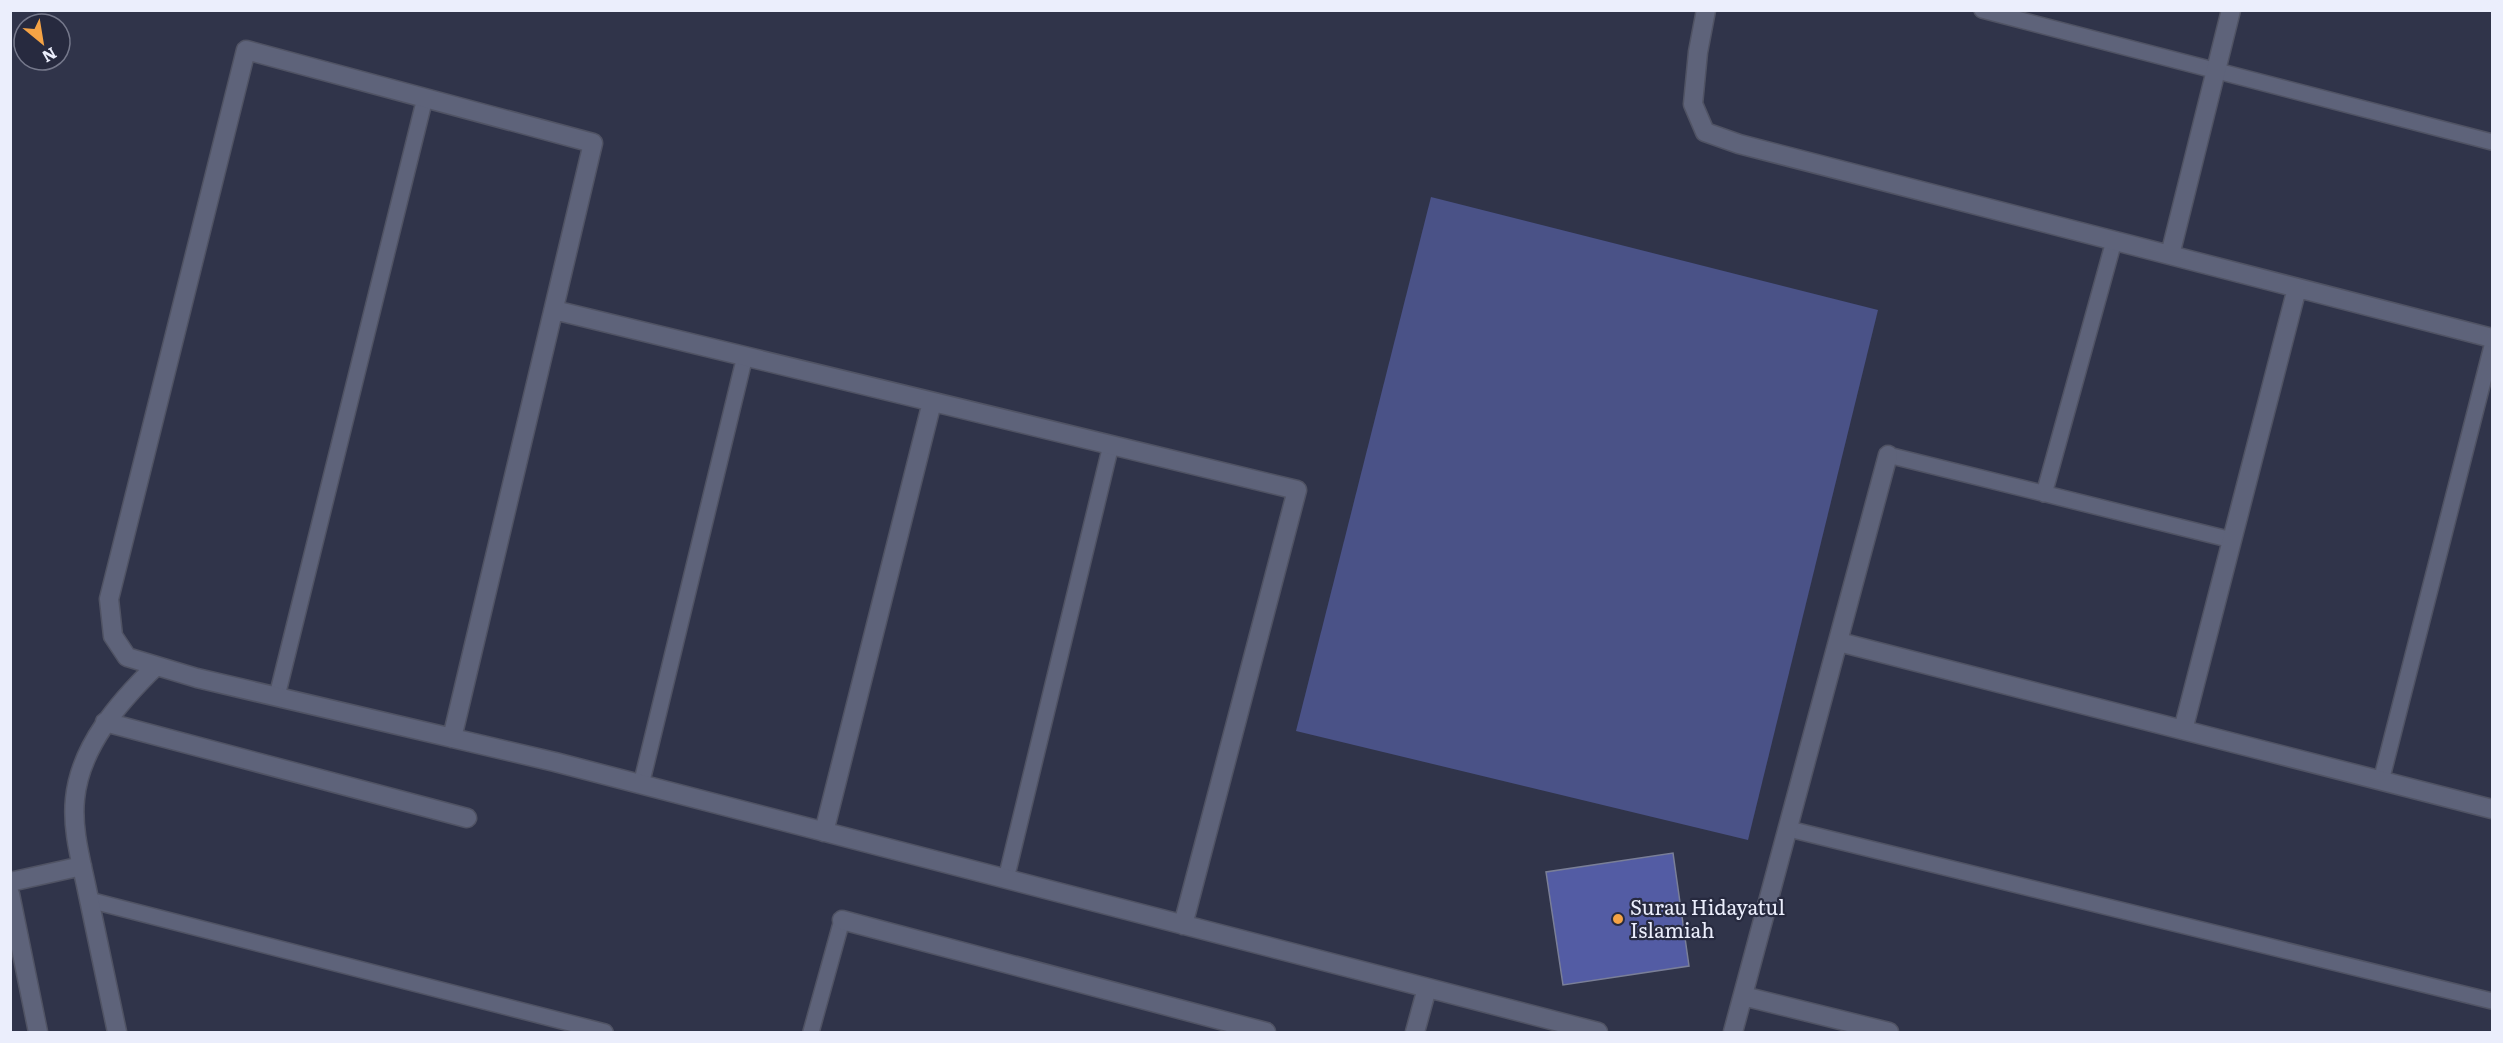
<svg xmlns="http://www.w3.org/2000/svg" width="2503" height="1043" font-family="Literata,serif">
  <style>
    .green { fill: #4a5287 }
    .building { fill: #535ca4; stroke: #7a7f98; stroke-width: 1.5 }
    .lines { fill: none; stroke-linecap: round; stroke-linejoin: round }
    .service-casing { stroke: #505364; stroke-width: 18 }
    .minor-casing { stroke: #505364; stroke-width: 21 }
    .service { stroke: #5e637a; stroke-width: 15 }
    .minor { stroke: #5e637a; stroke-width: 18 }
    .poi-dot { fill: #f5a345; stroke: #272a3f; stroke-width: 2 }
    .labels { text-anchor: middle; stroke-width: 4.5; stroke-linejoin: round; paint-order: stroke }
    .poi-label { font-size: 20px; fill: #ebeefc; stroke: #272a3f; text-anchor: start }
  </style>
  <rect width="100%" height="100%" fill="#30344a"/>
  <path class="green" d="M1431,197L1878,310L1748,840L1296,731Z"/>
  <path class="building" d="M1673,853L1689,966L1563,985L1546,872Z"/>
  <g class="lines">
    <defs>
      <path id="service" d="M1982,10L2492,142
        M1888,455L2232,540
        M2044,494L2114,241
        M277,696L425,98
        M2381,781L2492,346
        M641,785L745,356
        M1789,829L2492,1001
        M1006,879L1111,445
        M89,900L605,1032
        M811,1032L842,920"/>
      <path id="minor" d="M1706,10L1698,52L1693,104L1705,132L1739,144L2492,338
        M2170,255L2231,10
        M554,310L1297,490L1183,925
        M1839,642L2492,809
        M105,722L467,818
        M2183,730L2297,288
        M452,738L593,143L246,50L109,599L113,636L127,657L197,678L555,762L1598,1032
        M824,832L932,402
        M10,882L82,866
        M10,894L38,1032
        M842,920L1266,1032
        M1743,996L1889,1032
        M117,1032C107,983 96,934 86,885C80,857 72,828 75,799C80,746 120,701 156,666
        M1415,1032L1427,988
        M1733,1032L1888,455"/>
    </defs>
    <use href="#service" class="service-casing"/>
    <use href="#minor" class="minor-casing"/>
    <use href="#service" class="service"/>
    <use href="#minor" class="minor"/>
  </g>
  <circle class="poi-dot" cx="1618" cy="919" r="6"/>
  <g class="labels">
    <g class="poi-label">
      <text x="1630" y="915">Surau Hidayatul<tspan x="1630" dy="23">Islamiah</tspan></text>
    </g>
  </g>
  <rect width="2503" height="1043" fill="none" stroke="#ebeefc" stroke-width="24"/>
  <g transform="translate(42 42) rotate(150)"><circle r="28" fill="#272a3f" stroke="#75788b" stroke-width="1.5"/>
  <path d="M0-4.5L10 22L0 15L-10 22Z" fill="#f5a345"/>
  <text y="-9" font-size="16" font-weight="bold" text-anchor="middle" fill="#ebeefc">N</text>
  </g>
</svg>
